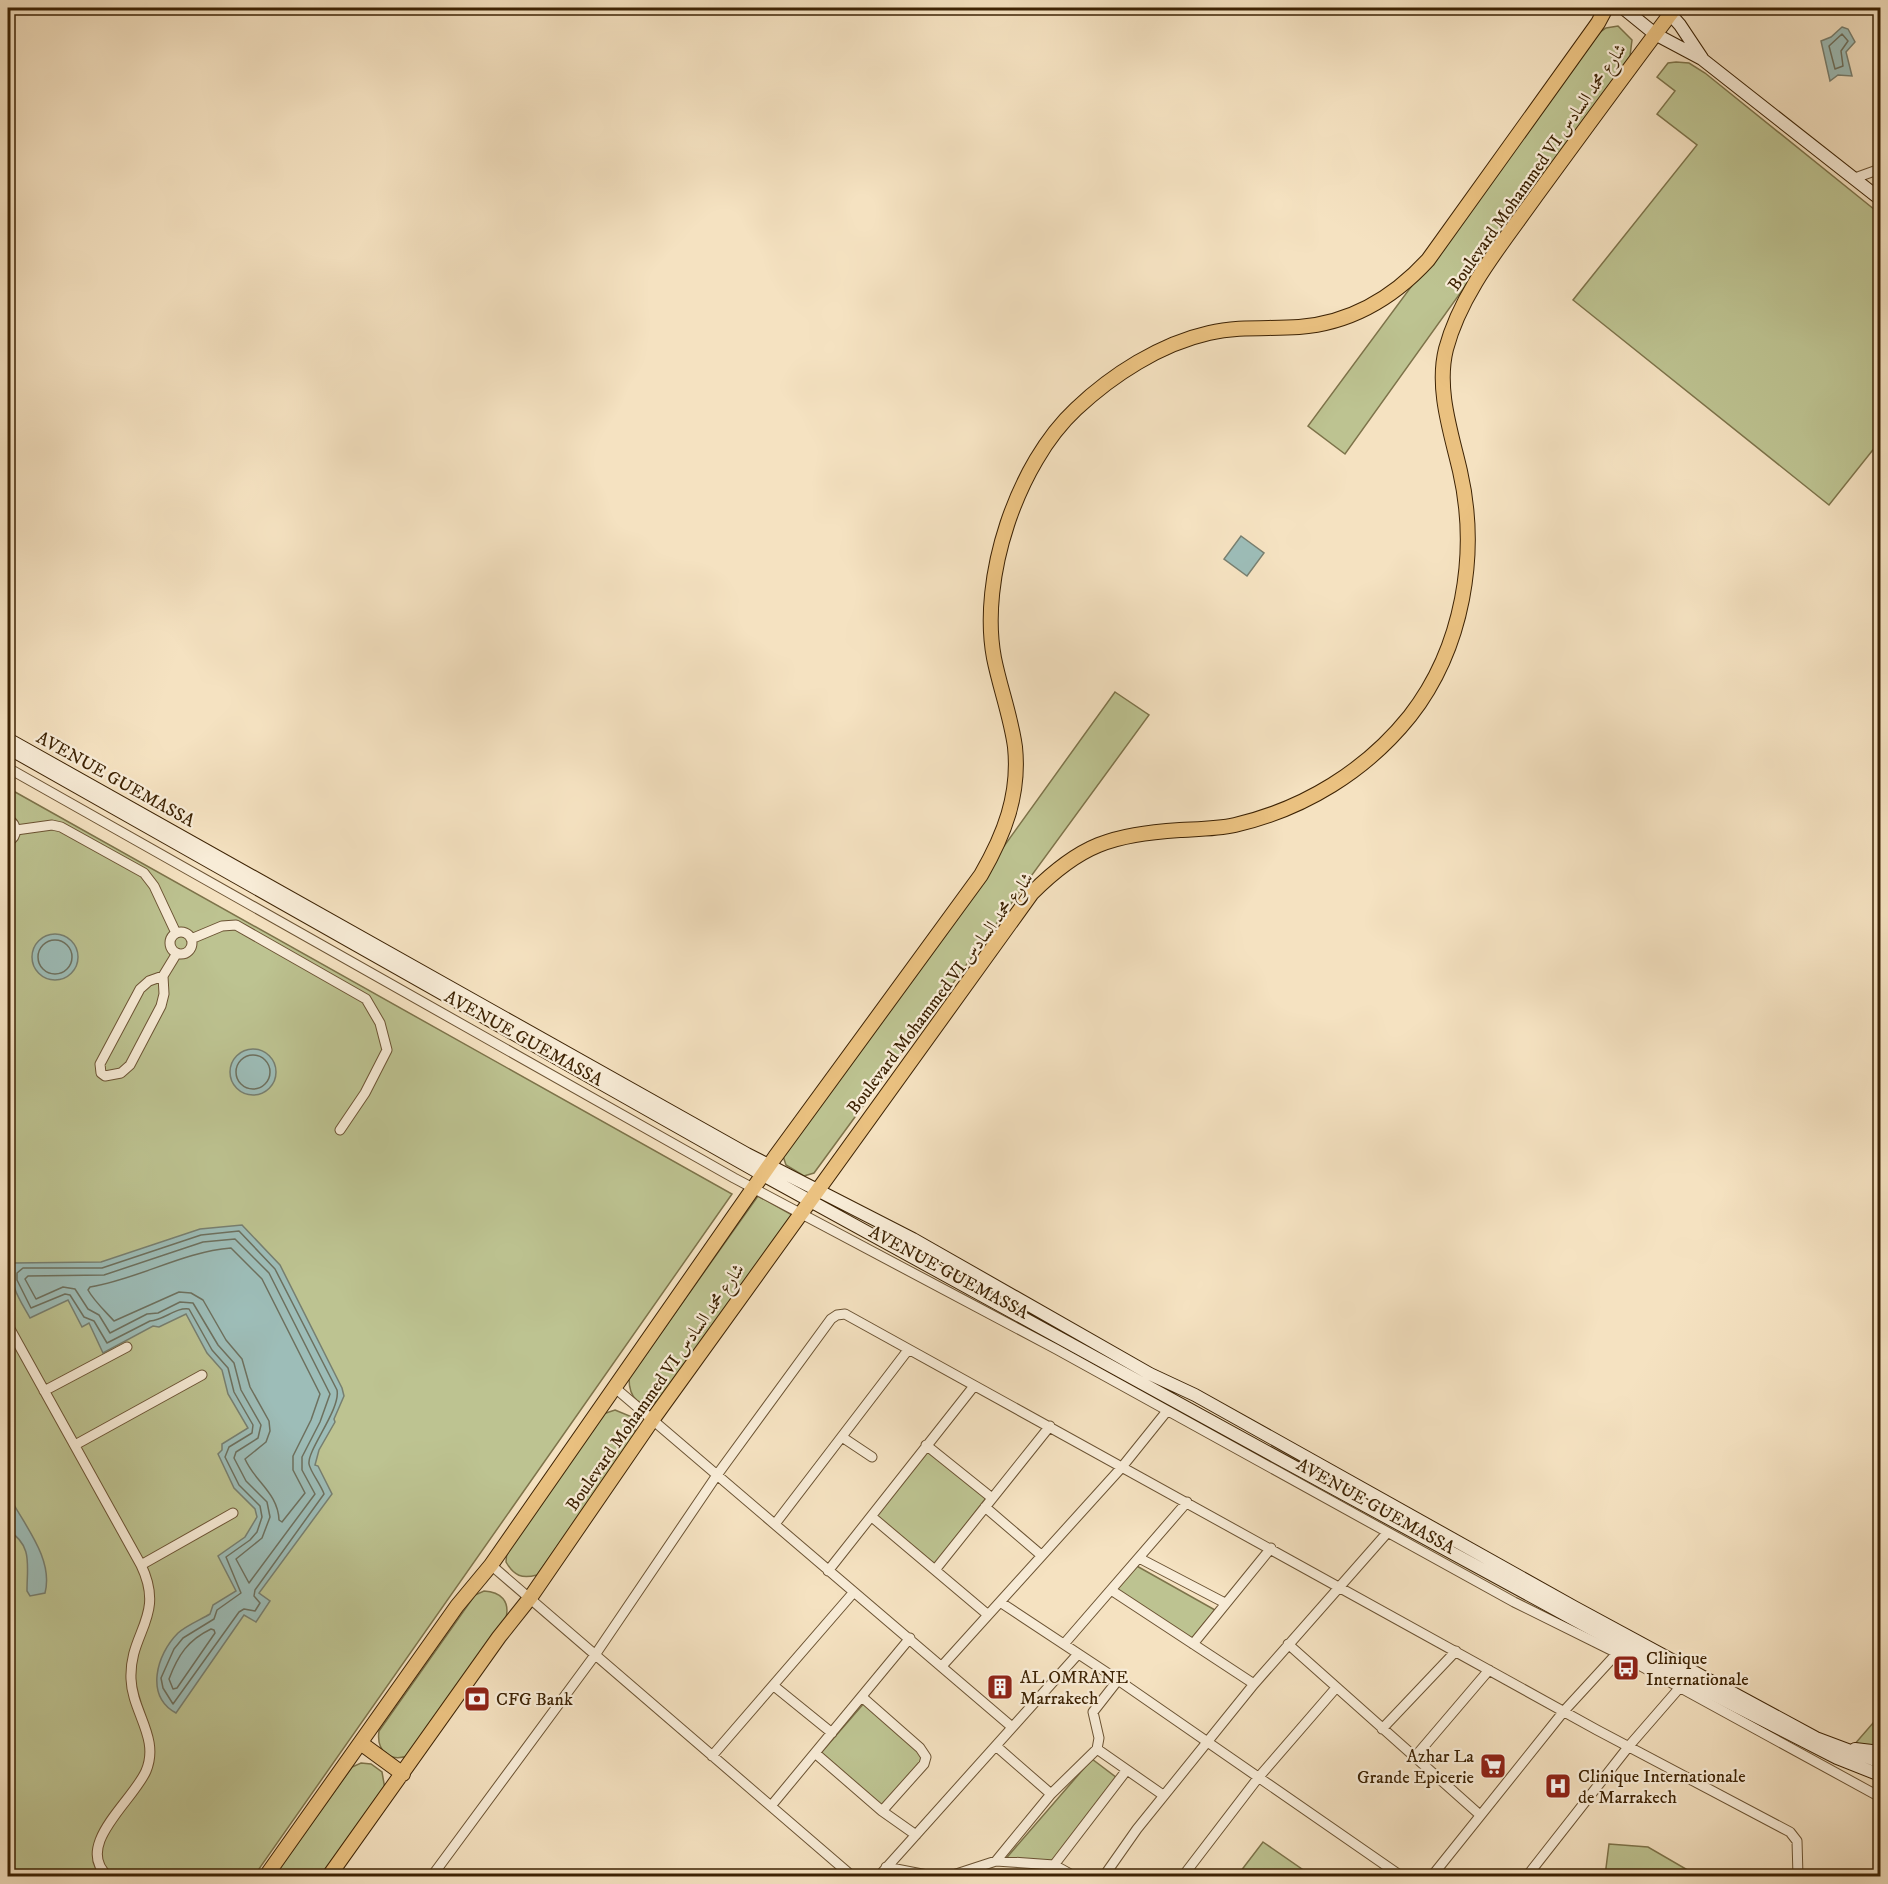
<svg xmlns="http://www.w3.org/2000/svg" width="1888" height="1884" font-family="'IM FELL DW Pica',Amiri,serif">
  <style>
    .green { fill: #bdc391; stroke: #7d734a; stroke-width: 1.5 }
    .water { fill: #9dbdb8; stroke: #777f70; stroke-width: 1.5 }
    .lines { fill: none; stroke-linecap: round; stroke-linejoin: round }
    .shore { stroke: #6d705e; stroke-width: 1.5 }
    .street-casing { stroke: #6b5333; stroke-width: 11 }
    .secondary-casing { stroke: #3d2304; stroke-width: 14 }
    .primary-casing { stroke: #3d2304; stroke-width: 16 }
    .street { stroke: #f8ecd7; stroke-width: 9 }
    .secondary { stroke: #f8ecd7; stroke-width: 12 }
    .primary { stroke: #eac180; stroke-width: 14 }
    .labels { text-anchor: middle; stroke-width: 4.5; stroke-linejoin: round; paint-order: stroke }
    .street-label { font-size: 18px; fill: #3d2304; stroke: #f8ecd7 }
    .poi-label { font-size: 18px; fill: #3d2304; stroke: #f8ecd7; text-anchor: start }
  </style>
  <rect width="100%" height="100%" fill="#f5e2c1"/>
  <filter id="stains"><feTurbulence type="fractalNoise" baseFrequency=".00333" numOctaves="4"/><feColorMatrix values="0 0 0 0 .2 0 0 0 0 .09 0 0 0 0 .02 0 0 0 .5 -.17"/></filter>
  <radialGradient id="worn" r=".72"><stop offset=".6" stop-color="#630" stop-opacity="0"/><stop offset="1" stop-color="#630" stop-opacity=".3"/></radialGradient>
  <path class="green" d="M1618,26L1632,40L1630,56L1345,454L1308,426L1599,33L1606,28Z
    M1676,62L1689,63L1705,73L1880,214V441L1829,505L1573,300L1697,145L1657,114L1675,91L1657,77L1668,63Z
    M1115,692L1149,715L814,1173L804,1176L786,1165L783,1156L791,1142Z
    M8,788L732,1194L254,1876H8Z
    M758,1196L794,1216L660,1400C640,1410 629,1399 629,1378Z
    M615,1410L632,1417L636,1435L537,1575C522,1579 514,1576 506,1562L507,1550L603,1414Z
    M927,1451L986,1498L935,1564L875,1517Z
    M1135,1565L1215,1610L1188,1643L1111,1593Z
    M484,1591C501,1592 510,1601 506,1618L410,1755C391,1763 376,1752 379,1731L475,1595Z
    M865,1702L925,1757L882,1809L820,1754Z
    M1880,1715V1748L1853,1746Z
    M1092,1759L1117,1778L1053,1866L1002,1863Z
    M361,1763L371,1764L382,1772L385,1789L322,1876H274L352,1767Z
    M1263,1842L1312,1876H1237Z
    M1609,1844L1648,1847L1698,1876H1605Z"/>
  <path class="water" d="M1842,27L1848,29L1855,42L1846,52L1852,76L1838,75L1830,81L1821,41L1831,37Z
    M1241,536L1264,553L1247,576L1224,559Z
    M32 957a23 23 0 1 1 46 0a23 23 0 1 1-46 0Z
    M230 1072a23 23 0 1 1 46 0a23 23 0 1 1-46 0Z
    M242,1225L280,1265L342,1388L344,1396L334,1419L335,1422L319,1450L315,1465L318,1466L332,1494L259,1593L270,1601L256,1622L244,1615L176,1713C145,1696 156,1655 178,1633C187,1625 200,1620 210,1614L213,1605L236,1591L218,1556L245,1537L257,1517L255,1509L234,1488L218,1454L222,1450V1444L248,1428L228,1394L222,1370L207,1353L186,1314L159,1327L153,1326L103,1353L89,1323L82,1327L68,1300L30,1318C20,1300 8,1284 13,1263L101,1262L200,1229Z
    M8,1494C23,1524 54,1558 45,1593L30,1596L27,1591C27,1564 33,1546 8,1530Z"/>
  <g class="lines">
    <path class="shore" d="M1842,34L1848,41L1841,51L1843,66L1835,69L1829,46Z
      M38 957a17 17 0 1 1 34 0a17 17 0 1 1-34 0Z
      M236 1072a17 17 0 1 1 34 0a17 17 0 1 1-34 0Z
      M239,1231L275,1269L337,1390C341,1409 307,1450 309,1464C310,1471 321,1485 324,1494L255,1590L254,1596L260,1603L255,1611L244,1609L239,1612L173,1704L163,1688L161,1678L174,1649L183,1638L214,1619L217,1610L241,1593L226,1557L250,1540L257,1532L262,1517L260,1506L239,1485L225,1457L229,1447L252,1433L253,1425L234,1392L228,1368L212,1350L189,1309C176,1307 164,1320 150,1321L107,1343L94,1321L84,1317L70,1295L65,1294L31,1308L17,1280V1273L23,1268H102L201,1235Z
      M235,1239L269,1273L330,1394L320,1422L302,1457V1470L315,1494L249,1583L236,1559L262,1538L270,1517L267,1502L246,1481L234,1458L236,1452L258,1438L261,1425L241,1390L234,1363L218,1345L193,1303L180,1302L158,1313L147,1314L110,1333L99,1315L88,1309L75,1289L63,1287L36,1299L25,1279L28,1276L104,1275L203,1242Z
      M231,1248L262,1279L320,1394L311,1420L293,1456V1470L305,1493L282,1522L279,1520C278,1493 255,1482 245,1459L266,1442L270,1431L269,1421L250,1387L242,1359L226,1340L203,1300L191,1293L179,1292L114,1321C106,1312 94,1301 88,1290L90,1287C139,1279 182,1252 231,1248Z
      M211,1629L214,1630L215,1633L177,1688L173,1689L169,1679C178,1655 188,1640 211,1629Z"/>
    <defs>
      <path id="street" d="M1855,178L1880,169
        M8,768L734,1178L1056,1349L1514,1602L1617,1653L1880,1797
        M8,819C18,825 18,836 8,842
        M16,830L52,825L61,827L144,873L154,886L176,933
        M170 943a11 11 0 1 1 22 0a11 11 0 1 1-22 0Z
        M191,939L222,926L236,925L366,999L380,1023L387,1050L365,1093L340,1130
        M163,976L149,981L140,989L100,1064L101,1073L105,1076L121,1073L130,1065L161,1006L164,994L163,976L177,953
        M10,1329L141,1565C166,1617 129,1632 131,1679C132,1712 160,1738 146,1771C133,1801 73,1846 108,1876
        M614,1387L1012,1727
        M44,1391L127,1347
        M842,1437L872,1457
        M75,1445L202,1375
        M926,1445L992,1498
        M985,1507L1041,1555
        M872,1517L987,1614
        M775,1524L908,1350
        M1139,1558L1225,1603
        M141,1565L233,1513
        M491,1565L852,1876
        M935,1570L1050,1426
        M828,1571L974,1386
        M1111,1590L1254,1684
        M1000,1602L1118,1680L1401,1876
        M1064,1644L1187,1502
        M1193,1644L1271,1548
        M1288,1644L1480,1815
        M942,1666L1122,1467L1167,1411
        M774,1686L832,1733
        M862,1697L920,1748L926,1757L924,1764L882,1811
        M1382,1729L1456,1651
        M996,1746L1051,1794
        M1097,1749L1163,1795
        M815,1753L882,1811L916,1835
        M712,1756L853,1593
        M1414,1758L1489,1670
        M771,1806L910,1638
        M996,1861L1051,1794L1097,1749L1099,1738L1093,1712L1118,1680
        M1054,1865L1126,1771
        M886,1867L932,1876
        M432,1876L595,1655L717,1475L831,1319L837,1315L845,1314L1597,1730L1790,1832L1797,1841L1798,1876
        M879,1876L1078,1654
        M950,1876L996,1861L1054,1865L1074,1876
        M1104,1876L1137,1829L1254,1684L1387,1533
        M1183,1876L1258,1778L1335,1689
        M1432,1876L1564,1711L1620,1650
        M1527,1876L1629,1746L1682,1685"/>
      <path id="secondary" d="M1623,8L1655,34L1702,59L1880,199
        M1665,8L1680,25L1702,58
        M8,739L747,1154L913,1239L1150,1374L1195,1395L1574,1607L1816,1738L1880,1762
        M8,748L763,1175L1269,1453L1685,1680L1837,1758L1880,1775
        M1855,1749L1880,1752"/>
      <path id="primary" d="M362,1744L403,1774
        M266,1876L457,1606L491,1565L775,1157L981,875C1004,835 1020,795 1015,747C1011,717 1000,688 994,658C979,578 1017,464 1076,409C1112,375 1160,344 1209,333C1239,326 1269,329 1299,327C1351,323 1394,297 1428,260L1598,23L1606,8
        M329,1876L499,1637L530,1598L653,1419L1032,893C1081,844 1111,835 1180,830C1198,829 1217,829 1235,825C1304,809 1366,771 1410,716C1463,648 1479,554 1460,471C1451,432 1436,389 1446,349C1461,292 1502,244 1536,196C1582,133 1628,70 1675,8"/>
    </defs>
    <use href="#street" class="street-casing"/>
    <use href="#secondary" class="secondary-casing"/>
    <use href="#primary" class="primary-casing"/>
    <use href="#street" class="street"/>
    <use href="#secondary" class="secondary"/>
    <use href="#primary" class="primary"/>
  </g>
  <defs>
    <symbol id="bus-square" viewBox="-11 -11 22 22"><rect x="-9" y="-9" width="18" height="18" rx="4" fill="#8f2418" stroke="#f8ecd7"/><path d="M-5-6H5V4H4V6H2V4H-2V6H-4V4H-5ZM-3.5-4V0h7V-4ZM-3.5 1.2v1.5H-2V1.2ZM2 1.2v1.5H3.5V1.2Z" fill="#fff"/></symbol>
    <symbol id="building-square" viewBox="-11 -11 22 22"><rect x="-9" y="-9" width="18" height="18" rx="4" fill="#8f2418" stroke="#f8ecd7"/><path d="M-4-6H4V6H1V3H-1V6H-4ZM-2.5-4.3h1.7v1.8h-1.7ZM.8-4.3h1.7v1.8H.8ZM-2.5-1h1.7V.8h-1.7ZM.8-1h1.7V.8H.8Z" fill="#fff"/></symbol>
    <symbol id="bank-square" viewBox="-11 -11 22 22"><rect x="-9" y="-9" width="18" height="18" rx="4" fill="#8f2418" stroke="#f8ecd7"/><path d="M-6-4H6V4H-6ZM0-2.3a2.3 2.3 0 1 0 0 4.6a2.3 2.3 0 1 0 0-4.6Z" fill="#fff"/></symbol>
    <symbol id="supermarket-square" viewBox="-11 -11 22 22"><rect x="-9" y="-9" width="18" height="18" rx="4" fill="#8f2418" stroke="#f8ecd7"/><path d="M-6-5.5h2.5l.6 2H6L4.5 2H-2.5L-4.4-4H-6ZM-1.5 3.2a1.3 1.3 0 1 0 .1 0ZM3 3.2a1.3 1.3 0 1 0 .1 0Z" fill="#fff"/></symbol>
    <symbol id="hospital-square" viewBox="-11 -11 22 22"><rect x="-9" y="-9" width="18" height="18" rx="4" fill="#8f2418" stroke="#f8ecd7"/><path d="M-5-5h3v3.5h4V-5h3V5h-3V1.5h-4V5h-3Z" fill="#fff"/></symbol>
  </defs>
  <g fill-rule="evenodd">
    <use href="#bus-square" x="1611" y="1653" width="30" height="30"/>
    <use href="#building-square" x="985" y="1672" width="30" height="30"/>
    <use href="#bank-square" x="462" y="1684" width="30" height="30"/>
    <use href="#supermarket-square" x="1478" y="1751" width="30" height="30"/>
    <use href="#hospital-square" x="1543" y="1771" width="30" height="30"/>
  </g>
  <g class="labels">
    <g class="street-label">
      <text transform="translate(1537 167) rotate(-55)" y="6">Boulevard Mohammed VI شارع محمد السادس</text>
      <text transform="translate(116 779) rotate(29)" y="6">AVENUE GUEMASSA</text>
      <text transform="translate(940 993) rotate(-53)" y="6">Boulevard Mohammed VI شارع محمد السادس</text>
      <text transform="translate(524 1038) rotate(29)" y="6">AVENUE GUEMASSA</text>
      <text transform="translate(949 1272) rotate(28)" y="6">AVENUE GUEMASSA</text>
      <text transform="translate(655 1387) rotate(-55)" y="6">Boulevard Mohammed VI شارع محمد السادس</text>
      <text transform="translate(1376 1506) rotate(29)" y="6">AVENUE GUEMASSA</text>
    </g>
    <g class="poi-label">
      <text x="1646" y="1664">Clinique<tspan x="1646" dy="21">Internationale</tspan></text>
      <text x="1020" y="1683">AL OMRANE<tspan x="1020" dy="21">Marrakech</tspan></text>
      <text x="496" y="1705">CFG Bank</text>
      <text x="1474" y="1762" text-anchor="end">Azhar La<tspan x="1474" dy="21">Grande Epicerie</tspan></text>
      <text x="1578" y="1782">Clinique Internationale<tspan x="1578" dy="21">de Marrakech</tspan></text>
    </g>
  </g>
  <rect width="1888" height="1884" fill="none" stroke="#f5e2c1" stroke-width="30"/>
  <rect x="9" y="9" width="1870" height="1866" fill="none" stroke="#3d2304" stroke-width="3"/>
  <rect x="15" y="15" width="1858" height="1854" fill="none" stroke="#3d2304" stroke-width="1.5"/>
  <rect width="100%" height="100%" filter="url(#stains)"/>
  <rect width="100%" height="100%" fill="url(#worn)"/>
</svg>
